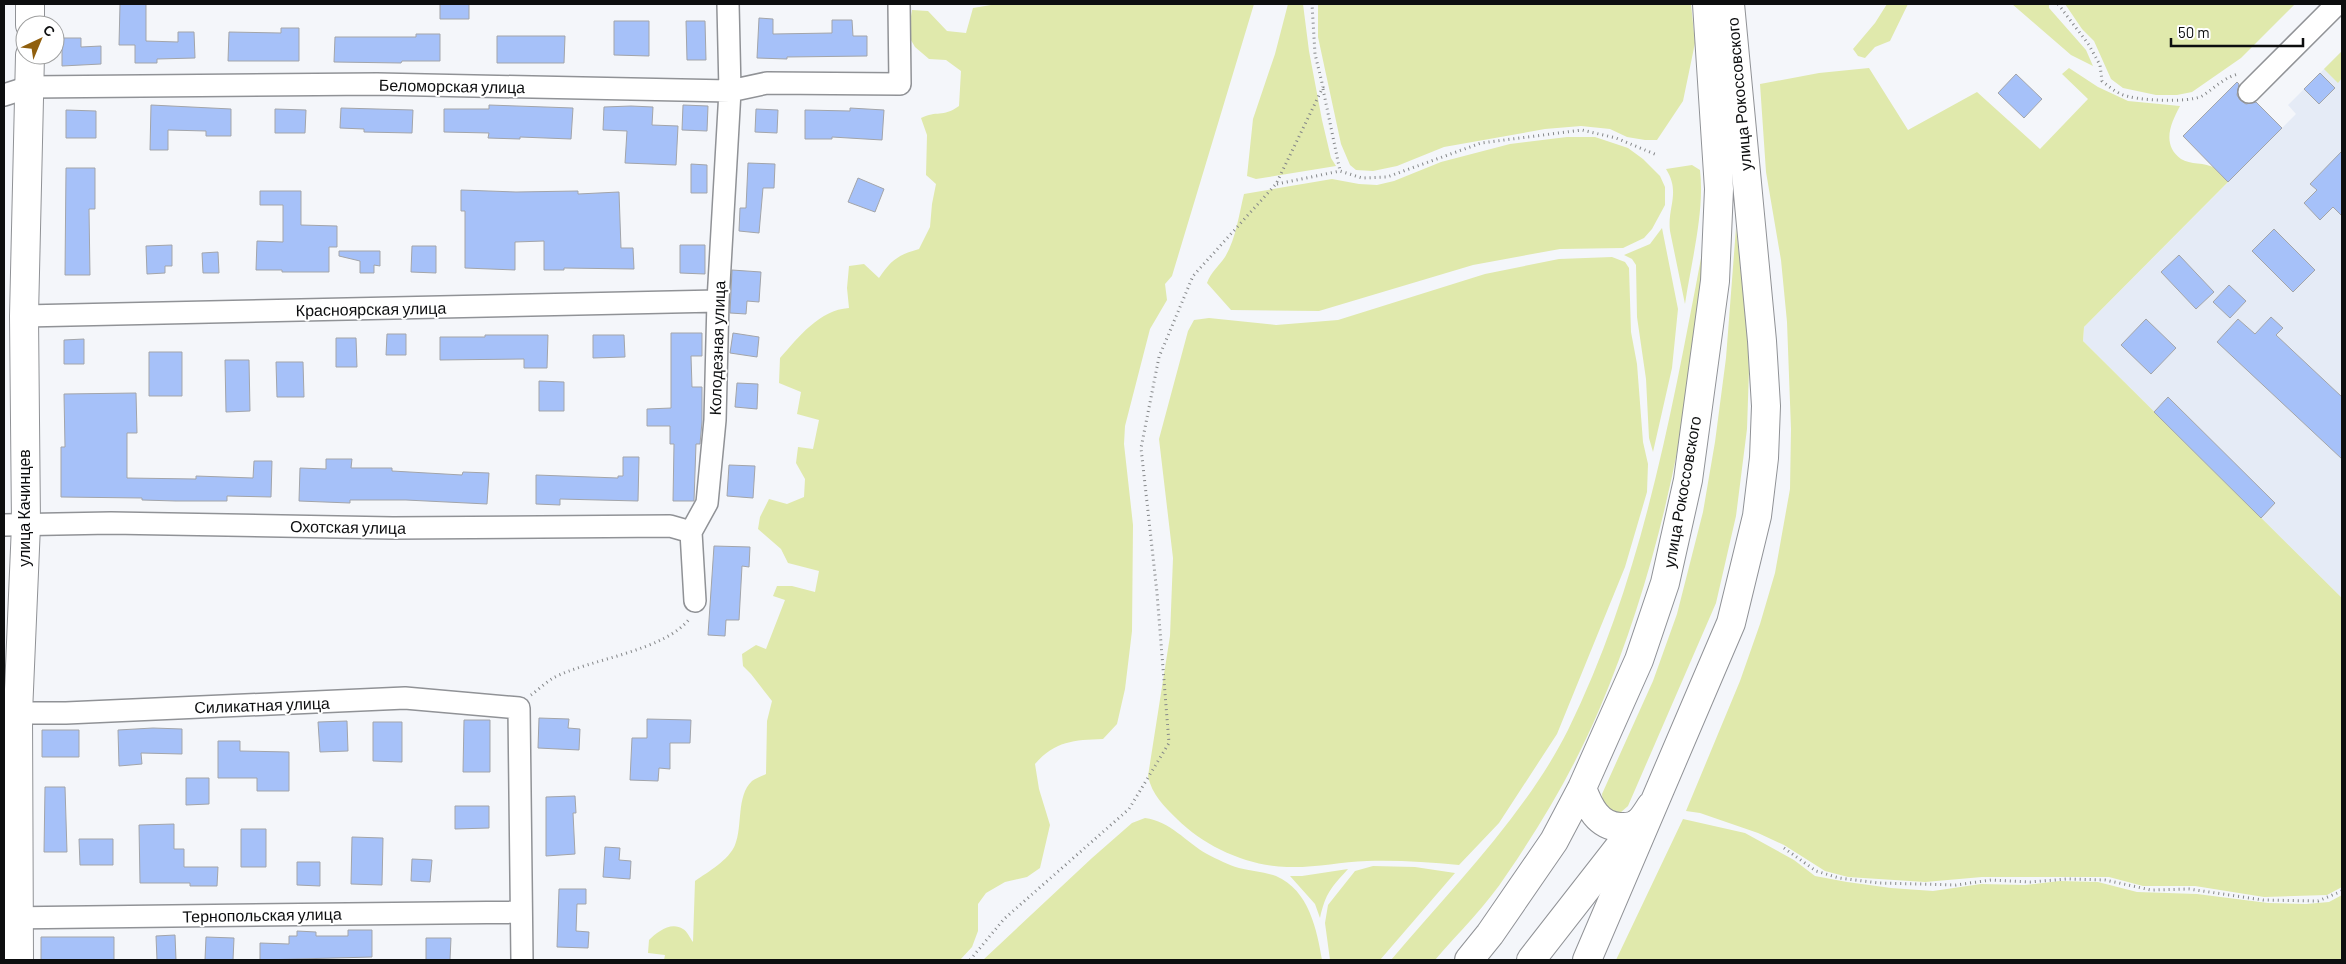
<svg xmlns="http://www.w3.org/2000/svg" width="2346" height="964" font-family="Barlow,sans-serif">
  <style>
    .built { fill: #e5ebf6 }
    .green { fill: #e0e9ac }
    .building { fill: #a6c1f9; stroke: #a3a5a9 }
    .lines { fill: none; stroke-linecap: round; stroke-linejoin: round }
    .minor-casing { stroke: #909296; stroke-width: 24 }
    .secondary-casing { stroke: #909296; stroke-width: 30 }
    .primary-casing { stroke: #909296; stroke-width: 30 }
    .trunk-casing { stroke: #909296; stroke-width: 30 }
    .path { stroke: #858789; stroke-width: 3; stroke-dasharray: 1 4; stroke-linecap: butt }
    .minor { stroke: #fff; stroke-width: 21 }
    .secondary { stroke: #fff; stroke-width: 28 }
    .primary { stroke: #fff; stroke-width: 28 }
    .trunk { stroke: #fff; stroke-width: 28 }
    .labels { text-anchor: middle; stroke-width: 4; stroke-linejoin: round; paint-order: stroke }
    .street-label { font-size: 16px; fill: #0d0e0f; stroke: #fff }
  </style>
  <rect width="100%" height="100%" fill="#f4f6fa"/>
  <path class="built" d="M2342,51V598L2083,341L2084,327L2296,114L2288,105Z"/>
  <path class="green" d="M997,4H1254L1172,276L1165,284L1167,300L1150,329L1125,426L1124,444L1133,525L1132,631L1125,689L1117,724L1103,739C1074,740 1055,741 1035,764L1039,789L1050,825L1040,868L1027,877L1005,882L986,893L978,904V931L972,947L960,960H664L665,955L648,953L649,940C657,932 671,921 683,929C687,931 690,938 693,942L695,881C708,872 729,860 735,845C743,826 736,796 752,781C756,778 762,776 766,774L767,721L772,701L751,674L743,666L742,654L756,645L766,649L785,600L773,596L777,586H792L815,592L819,571L788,563L781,549L758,529L760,517L769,499L787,504L804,497L805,479L796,463L798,447L813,449L819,420L797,414L801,392L779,383L780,358C799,337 819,310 849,308L847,288L849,266L864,264L879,278C891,260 898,255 919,249L930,227L932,204L936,184L926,175L927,135L921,118C937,110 942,118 959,106L961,71L946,60L929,59L915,47L908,35L912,10L928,11L947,31L966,33L973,8Z
    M1288,4H1303L1309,51L1322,120L1331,158L1336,166L1256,179L1247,176L1253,119L1275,54Z
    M1318,4H1691L1695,43L1683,101L1657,140H1645L1627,137L1610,129L1581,126L1545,129L1444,147L1397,166L1373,171L1356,170L1350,165L1341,144L1318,37Z
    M1887,4H1908L1890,41L1875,47L1865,58L1858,56L1853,49L1875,23Z
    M2012,4H2049V8L2086,50L2093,66L2071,55Z
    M2065,4H2295L2241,58L2192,92L2177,95H2156L2123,88L2111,79L2094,41L2082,29Z
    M2342,51V78L2338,83L2324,69Z
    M1869,68L1908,130L1977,92L2040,149L2088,99L2062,74L2069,68L2098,87L2128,101L2180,106C2171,123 2161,144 2181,159C2190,165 2205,162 2215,168C2220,171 2224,177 2228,182L2084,327L2083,341L2342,598V887L2327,895L2264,897L2195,886H2143L2109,877H1982L1925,882L1848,877L1825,871L1784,845L1758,833L1700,813L1686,811L1740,681L1760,624L1775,573L1790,489L1791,429L1787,322L1781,260L1766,172L1760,84L1819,73Z
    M1567,137H1595L1628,148L1643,159L1660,176L1665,187V205L1652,229L1644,238L1623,248L1560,249L1473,265L1319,311L1231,310L1207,283C1211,272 1219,266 1225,257C1236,239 1239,214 1244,194L1332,179L1359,184L1377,185L1394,181L1441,162L1510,144Z
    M1692,165L1700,170C1705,211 1691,263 1685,304L1670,231C1667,207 1681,193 1666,169Z
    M1707,227C1695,391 1664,557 1599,710C1575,767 1542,823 1507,874C1487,905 1459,932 1435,960H1391C1451,889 1526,814 1568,730C1646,571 1674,398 1707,227Z
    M1662,228L1678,309L1672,368L1653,452L1649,438L1646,379L1637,317L1636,265L1632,259L1624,255L1650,244Z
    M1736,228L1747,323L1749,370L1747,429L1736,516L1716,603L1628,806L1620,813L1612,814L1603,803L1602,794L1653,681L1677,614L1703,512L1715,442L1726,358Z
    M1612,257L1625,262L1629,268L1631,332L1637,364L1643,442L1648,464L1647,492L1625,567L1557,734L1499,823L1459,865C1428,862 1397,860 1367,861C1340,862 1314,868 1287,867C1248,866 1205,847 1177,819C1164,806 1152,795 1148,776L1170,636L1173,558L1159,439L1188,331L1194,320L1209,318L1276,325L1338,320L1485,274L1559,259Z
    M1145,818C1170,821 1186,842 1207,854C1217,859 1228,865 1239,868C1251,871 1265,872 1276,876C1309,890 1317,930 1322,960H983L1092,858L1132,823Z
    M1683,819L1745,833L1794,860L1815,876L1847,882L1891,888L1933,891L1981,884L2025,885L2060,881L2098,882L2137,892L2197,894L2268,903L2306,904L2329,902L2342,895V960H1616Z
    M1373,866L1415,867L1455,873L1380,960H1330L1325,923L1328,905L1355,871Z
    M1348,869C1331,888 1326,892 1320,918L1315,904L1290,876H1302Z"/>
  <path class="building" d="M120,4H146V41L178,42V32H194L195,58L157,59V63H135V45H119Z
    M440,4H469V19H440Z
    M759,18L773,19V34L832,33V20H852L853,36H867V56L787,57V59L757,58Z
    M614,21H649V56L614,55Z
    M686,21H705L706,60H687Z
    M281,28H299V61H228L229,32L281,33Z
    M416,34H440V61H402L401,63L334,62L335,37H416Z
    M497,36H565L564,63H497Z
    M62,38H81V47L101,46V64L62,66Z
    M2320,73L2335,88L2319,104L2304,89Z
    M2016,74L2042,99L2024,118L1998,93Z
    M2237,82L2239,84L2237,95L2240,100L2246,104L2256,102L2282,128L2228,182L2183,136Z
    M151,105L231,109V136H206V131L168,130V150H150Z
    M489,105L573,108L571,139L520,137V139L488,138L489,133L444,132V109H489Z
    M683,105L708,106L707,131L682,130Z
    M631,106L653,107L652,125L678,126L676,165L625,163L627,131L603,130L604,107Z
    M341,108L413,110L412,133L364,132V129L340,128Z
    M850,108L884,110L882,140L832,137V139H805V110L850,111Z
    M275,109L306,110L305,133H275Z
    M756,109L778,110L777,133L755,132Z
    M66,110L96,111V138H66Z
    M2342,151V216L2333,207L2320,220L2304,203L2317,190L2310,184Z
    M748,163L775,164L774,188H763L759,233L739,231L740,208H746Z
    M691,164L707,165V193H691Z
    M66,168H95V209H89L90,275H65Z
    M858,178L884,189L875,212L848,202Z
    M461,190L516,192L578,191V194L619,192L621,248H633L634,269L564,268V270H544V241L515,242V270L465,268V211H461Z
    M260,191H301V225L337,226V247H329V272H282V270H256L257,241L283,242V205H260Z
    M2274,229L2315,270L2293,292L2252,251Z
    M172,245V266H165V273L147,274L146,246Z
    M680,245H705V274L680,273Z
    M412,246H436V273L411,272Z
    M339,251H380V266L374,265V273H360V261L339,256Z
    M218,252L219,273H203L202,253Z
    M2179,255L2214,292L2196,309L2161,272Z
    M732,270L761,272L759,302L747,301L746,314L730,313Z
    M2229,285L2246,301L2230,318L2213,302Z
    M2271,317L2283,328L2276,335L2342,397V459L2217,342L2238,319L2255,334Z
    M2146,319L2176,348L2151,374L2121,345Z
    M671,333H702V356H691L692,387H702V422L700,444H696L694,501H673L674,444H670V426H647V409L671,408Z
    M733,333L759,337L757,357L730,353Z
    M387,334H406V355H386Z
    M485,335H548L547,368H524V359L440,360V337H485Z
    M593,335H624L625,357L593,358Z
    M336,338H356L357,367H336Z
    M84,339V364H64V340Z
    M149,352H182V396H149Z
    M225,360H249L250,411L226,412Z
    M276,362H303L304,397H277Z
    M539,381L564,382V411H539Z
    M737,383L758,384L757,409L735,407Z
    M136,393L137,433H127V478L196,479V476L253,478L254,461H272L271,497L227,496V501H176L142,500V498L61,497V447H65L64,394Z
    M2168,397L2275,503L2261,518L2154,412Z
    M623,457H639L638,501L560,499V505L536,504V475L618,478V476H623Z
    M326,459H352L351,468H392V471L462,475L463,472L489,473L487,504L406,500H350V503L299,501L300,468L326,469Z
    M729,465L755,466L753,498L727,496Z
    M714,546L750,547L749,567L742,566L739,620H726L725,636L708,635Z
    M539,718L569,719L568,728L580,729L579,750L538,748Z
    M647,719L691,720L690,743H670V769L659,768L658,781L630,780L632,738H647Z
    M464,720H490V772H463Z
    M347,721L348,751L320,752L318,722Z
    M373,722H402V762L373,761Z
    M153,728L182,729V754L141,753L142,764L119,766L118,730Z
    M42,730H79V757H42Z
    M218,741H240V751L289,752V791H257V778H218Z
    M186,778H209V804L186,805Z
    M45,787H65L67,852H44Z
    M575,796L576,813H573L575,854L546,856V797Z
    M455,806H489V828L455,829Z
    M174,824V849H184V867H218L217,886H190V883H140L139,825Z
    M241,829H266V867H241Z
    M352,837L383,838L382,885L351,884Z
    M79,839H113V865H80Z
    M605,847L620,848L619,860L631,861L630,879L603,877Z
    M412,859L432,860L430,882L411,881Z
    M297,862H320V886L297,885Z
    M559,889H586V904H577L576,931L589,932L588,948L557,947Z
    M348,930H372V957L260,960V943L289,944V936H297V931L316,932V936H348Z
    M175,935L176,960H157L156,936Z
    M41,937H114V960H41Z
    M206,937L234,938L233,960H205Z
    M426,938H451L450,960H426Z"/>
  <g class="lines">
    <defs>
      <path id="minor" d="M2249,92L2337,4
        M4,95L29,87L377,84L730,91L767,83L900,84L899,4
        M24,316L718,301
        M4,525L111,523L393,528L670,526L691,532
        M695,601L691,532L707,503L715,420L718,301L730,91L728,4
        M4,713H66L405,698L519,708L522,960
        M4,918L521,912"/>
      <path id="secondary" d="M30,25V4
        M19,960L18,713L26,525L24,316L30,55"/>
      <path id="primary" d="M1531,960L1637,824"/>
      <path id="trunk" d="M1582,788C1589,807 1598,826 1620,827C1626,827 1631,827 1636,824C1642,821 1647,812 1651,806
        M1469,960L1490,934L1554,841L1582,788L1639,660L1665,583L1688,480L1715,281L1719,189L1707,4
        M1587,960L1731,623L1757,516L1764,458L1766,406L1762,341L1730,4"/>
    </defs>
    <use href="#minor" class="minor-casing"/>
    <use href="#secondary" class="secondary-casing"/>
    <use href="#primary" class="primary-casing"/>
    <use href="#trunk" class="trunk-casing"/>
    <path class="path" d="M2058,4L2089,45L2100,65L2102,81C2108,86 2114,91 2121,94C2135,101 2189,103 2202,96C2215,88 2223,78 2238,74
      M1323,89L1340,171
      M1277,184L1340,171L1362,178L1387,177L1481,143L1582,130L1616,138L1657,155
      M531,695C538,690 545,683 553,678C589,659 666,651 690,618
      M1784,848L1816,871L1839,878L1879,883L1956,885L1991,880L2030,882L2067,879L2105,880L2151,890L2189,889L2263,900L2318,901L2342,891
      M970,960L1004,919L1129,809L1169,743L1157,593L1141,448L1159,357L1193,276L1276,184L1323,87L1315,54L1312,4"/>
    <use href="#minor" class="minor"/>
    <use href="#secondary" class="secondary"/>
    <use href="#primary" class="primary"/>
    <use href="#trunk" class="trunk"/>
  </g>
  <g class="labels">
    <g class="street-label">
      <text transform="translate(452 86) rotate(1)" y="6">Беломорская улица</text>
      <text transform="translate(1739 94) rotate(-95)" y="6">улица Рокоссовского</text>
      <text transform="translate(371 309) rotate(-1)" y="6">Красноярская улица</text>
      <text transform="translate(717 348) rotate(-88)" y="6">Колодезная улица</text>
      <text transform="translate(1682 492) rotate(-80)" y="6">улица Рокоссовского</text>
      <text transform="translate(24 508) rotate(-90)" y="6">улица Качинцев</text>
      <text transform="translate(348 527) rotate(1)" y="6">Охотская улица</text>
      <text transform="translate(262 705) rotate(-2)" y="6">Силикатная улица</text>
      <text transform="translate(262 915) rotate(-1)" y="6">Тернопольская улица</text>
    </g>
  </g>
  <rect width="2346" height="964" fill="none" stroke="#0d0e0f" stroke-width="10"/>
  <g transform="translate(40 40) rotate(44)"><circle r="24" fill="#ffffff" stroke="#9e9f9f"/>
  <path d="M0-4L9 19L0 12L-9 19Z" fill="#905f0d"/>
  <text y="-8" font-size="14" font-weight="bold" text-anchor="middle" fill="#0d0e0f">С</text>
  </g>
  <path d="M2171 38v8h132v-8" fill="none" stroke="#0d0e0f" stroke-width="2.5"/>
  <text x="2178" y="38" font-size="15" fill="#0d0e0f" stroke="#ffffff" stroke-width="4" paint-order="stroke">50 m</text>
</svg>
